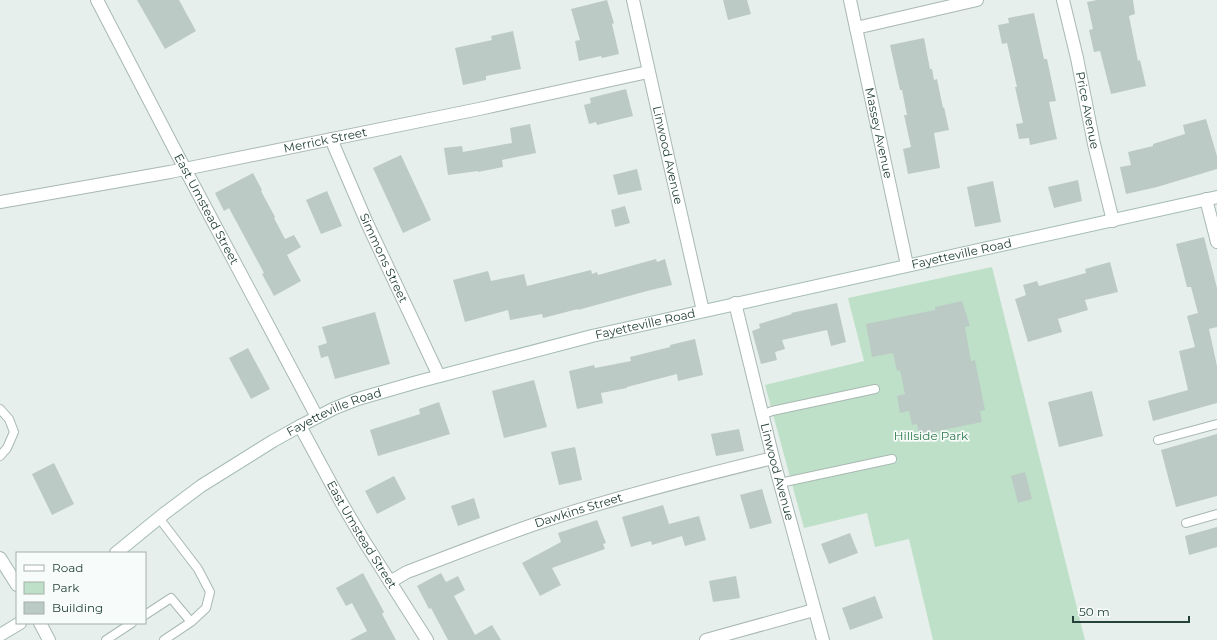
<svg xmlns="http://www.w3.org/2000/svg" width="1217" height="640" font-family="Montserrat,sans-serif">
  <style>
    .green { fill: #bfe0c8 }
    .building { fill: #bbcac4 }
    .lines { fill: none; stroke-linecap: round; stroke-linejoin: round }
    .service-casing { stroke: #a8b8b2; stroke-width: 10 }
    .minor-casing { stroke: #a8b8b2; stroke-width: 14 }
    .tertiary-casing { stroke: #a8b8b2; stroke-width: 14 }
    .secondary-casing { stroke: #a4bbb3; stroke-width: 14 }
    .service { stroke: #fff; stroke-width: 8 }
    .minor { stroke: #fff; stroke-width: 12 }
    .tertiary { stroke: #fff; stroke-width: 12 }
    .secondary { stroke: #fff; stroke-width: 12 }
    .labels { text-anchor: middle; stroke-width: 3.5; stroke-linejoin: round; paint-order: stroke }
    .street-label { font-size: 12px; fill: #24423a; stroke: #f7fbf9 }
    .park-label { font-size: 12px; fill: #2d7a4b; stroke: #f7fbf9 }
  </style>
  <rect width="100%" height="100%" fill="#e6efeb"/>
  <path class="green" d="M992,267L1085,640H933L909,539L875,547L867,513L804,528L765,385L864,361L848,298Z"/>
  <path class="building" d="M137,0H179L196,31L165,49Z
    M607,0L614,23L612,24L619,54L602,58L601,56L579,61L575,41L580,40L571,9Z
    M723,0H747L751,14L728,20Z
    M1097,0H1133L1135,14L1129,16L1138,61L1140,60L1146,86L1111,94L1100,51L1094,52L1089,30L1093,29L1087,2Z
    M1034,13L1044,59H1047L1056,101L1049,102L1057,139L1030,145L1029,138L1019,139L1016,124L1023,123L1015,87H1017L1007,43L1002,44L998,25L1009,23L1008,18Z
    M513,31L521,69L486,76V80L463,85L455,48L492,40L491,36Z
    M924,38L930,69H932L934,80L937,79L943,108L944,107L949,130L934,133L940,168L908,174L903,149L911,147L904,115H907L902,90H900L890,45Z
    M626,89L633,116L597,125L596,122L589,124L584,105L591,103L590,98Z
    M1206,119L1217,156V169L1157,187L1126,194L1120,167L1131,165L1128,152L1153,146V144L1185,134L1183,125Z
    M530,124L536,153L502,160L503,167L478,172V171L448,175L444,148L462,146L463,152L512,143L510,128Z
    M401,155L431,220L403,233L373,168Z
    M637,169L642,190L618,195L613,175Z
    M253,173L262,190L261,191L275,217L274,218L285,239L294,235L301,247L287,255L301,281L274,296L262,274L264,273L229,208L224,211L215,193Z
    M1078,180L1082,201L1054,208L1048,187Z
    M993,181L1001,222L975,227L967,187Z
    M327,191L342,226L321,234L306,200Z
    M625,206L630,223L615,227L611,210Z
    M1204,237L1217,288V327L1209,329L1217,366V403L1153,421L1148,401L1188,390L1179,351L1195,347L1187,316L1198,313L1191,287H1187L1176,244Z
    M656,259L657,262L665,259L672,285L647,291L578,310V309L543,318L542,314L510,320L508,310L465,322L453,280L488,271L491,281L524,274L527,286L591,270L592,274L597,272L598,275Z
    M1110,262L1118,292L1085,300L1088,310L1058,319L1062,332L1028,342L1015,299L1026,295L1023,285L1037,281L1039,286L1086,273L1085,269Z
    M962,301L970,326L965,327L971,361L975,360L985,410L980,411L982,422L919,435L917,424L912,425L909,411L900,413L897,396L905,394L900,370L897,371L893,353L872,357L866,324L935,310V307Z
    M837,303L846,342L831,346L827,330L782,340L785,349L775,352L777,360L761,364L752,331L760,328L759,324L792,314L791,313Z
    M375,312L390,364L335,379L328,356L321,358L318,346L327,343L322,327Z
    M695,339L703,375L678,381L677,374L627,387V388L601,393L603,403L577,409L569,371L594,365L595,368L631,361L630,357L670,347V345Z
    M248,348L270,389L251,399L229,358Z
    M534,380L547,427L504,438L492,391Z
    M1092,391L1103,436L1059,447L1048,402Z
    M439,402L450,434L378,456L370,430L420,414L419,409Z
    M739,429L744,451L716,456L711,434Z
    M1217,434V496L1176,507L1161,450Z
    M575,447L582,480L559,485L551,452Z
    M54,463L74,504L52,515L32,474Z
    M1025,472L1032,499L1018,503L1011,476Z
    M394,476L406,499L377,514L365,491Z
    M762,489L772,523L750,529L740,495Z
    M474,498L480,518L458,526L451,506Z
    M663,505L669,524L699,516L706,540L685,546L682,536L652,545L651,541L631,547L622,517Z
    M597,520L606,543L603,544L605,549L552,568L561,585L540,596L522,563L561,542L558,533Z
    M1217,527V547L1189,555L1185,536Z
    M850,533L858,553L829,564L821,544Z
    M363,573L384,612L382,614L396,640H350L367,631L352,603L346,606L336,588Z
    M441,573L446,582L458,576L465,590L454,596L475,635L492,625L501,640H448L431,608L429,609L417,586Z
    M736,576L740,598L713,602L709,581Z
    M875,596L883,618L850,630L842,608Z"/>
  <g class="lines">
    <defs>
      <path id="service" d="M0,409L9,419L14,432L7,448L0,456
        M762,415L772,411L875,389
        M1158,440L1217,424
        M780,483L892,459
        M159,518L198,569L210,592L206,608L191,622L164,640
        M1186,523L1217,514
        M145,615L171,598L191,622
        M106,640L132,623"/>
      <g id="minor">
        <path id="s1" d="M633,0L668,157L703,311"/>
        <path id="s2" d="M850,0L907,265"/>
        <path id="s3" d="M1063,0L1077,58L1094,144L1113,221"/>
        <path d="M856,28L977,0"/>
        <path id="s4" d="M331,139L367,223L439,376"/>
        <path d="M1206,199L1217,242"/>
        <path id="s5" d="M0,202L170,172L479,109L648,72"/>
        <path id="s6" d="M735,303L773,458L823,640"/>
        <path d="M0,558L17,585"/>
        <path id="s7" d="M390,582L407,572C455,554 504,534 553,518C625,495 699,476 773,458"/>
        <path d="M40,623L49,640"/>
        <path d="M706,640L814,610"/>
      </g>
      <g id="tertiary">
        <path id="s8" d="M97,0L176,152L317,417"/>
        <path id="s9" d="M300,426L341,502L364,541L427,640"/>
      </g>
      <g id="secondary">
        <path id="s10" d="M116,553L165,513L201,486L273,441L300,426L335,408L358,399L417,382L592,336L1217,197"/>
        <path d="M0,635L20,623"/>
      </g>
    </defs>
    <use href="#service" class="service-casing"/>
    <use href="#minor" class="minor-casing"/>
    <use href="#tertiary" class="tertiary-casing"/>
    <use href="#secondary" class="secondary-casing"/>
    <use href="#service" class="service"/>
    <use href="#minor" class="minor"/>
    <use href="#tertiary" class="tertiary"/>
    <use href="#secondary" class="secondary"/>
  </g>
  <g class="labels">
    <g class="street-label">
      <text dy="4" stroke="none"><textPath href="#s3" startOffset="113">Price Avenue</textPath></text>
      <text dy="4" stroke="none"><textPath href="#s2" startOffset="136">Massey Avenue</textPath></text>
      <text dy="4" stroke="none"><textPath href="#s5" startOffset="331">Merrick Street</textPath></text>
      <text dy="4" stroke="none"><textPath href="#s1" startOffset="159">Linwood Avenue</textPath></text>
      <text dy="4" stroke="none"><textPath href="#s8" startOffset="236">East Umstead Street</textPath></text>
      <text dy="4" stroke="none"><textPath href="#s10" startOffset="909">Fayetteville Road</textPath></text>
      <text dy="4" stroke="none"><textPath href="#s4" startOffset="130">Simmons Street</textPath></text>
      <text dy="4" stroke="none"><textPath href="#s10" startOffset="585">Fayetteville Road</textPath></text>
      <text dy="4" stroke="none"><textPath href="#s10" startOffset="261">Fayetteville Road</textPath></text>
      <text dy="4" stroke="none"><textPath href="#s6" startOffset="174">Linwood Avenue</textPath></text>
      <text dy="4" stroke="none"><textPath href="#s7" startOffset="202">Dawkins Street</textPath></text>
      <text dy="4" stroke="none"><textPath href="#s9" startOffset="125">East Umstead Street</textPath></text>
    </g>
    <g class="park-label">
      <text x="931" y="440">Hillside Park</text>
    </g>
  </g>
  <rect x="16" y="552" width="130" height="72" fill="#f7fbf9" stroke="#a3b1ad"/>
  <rect x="24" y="565" width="20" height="6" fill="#ffffff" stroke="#a3b1ad"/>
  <text x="52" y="572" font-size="12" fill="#24423a">Road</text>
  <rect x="24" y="582" width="20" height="12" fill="#bfe0c8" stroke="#a3b1ad"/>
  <text x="52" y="592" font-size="12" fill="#24423a">Park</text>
  <rect x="24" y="602" width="20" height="12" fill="#bbcac4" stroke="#a3b1ad"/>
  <text x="52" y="612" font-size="12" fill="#24423a">Building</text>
  <path d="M1073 616v6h116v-6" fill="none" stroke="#24423a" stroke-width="2"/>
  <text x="1079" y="616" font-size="12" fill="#24423a" stroke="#f7fbf9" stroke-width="3" paint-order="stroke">50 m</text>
</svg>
